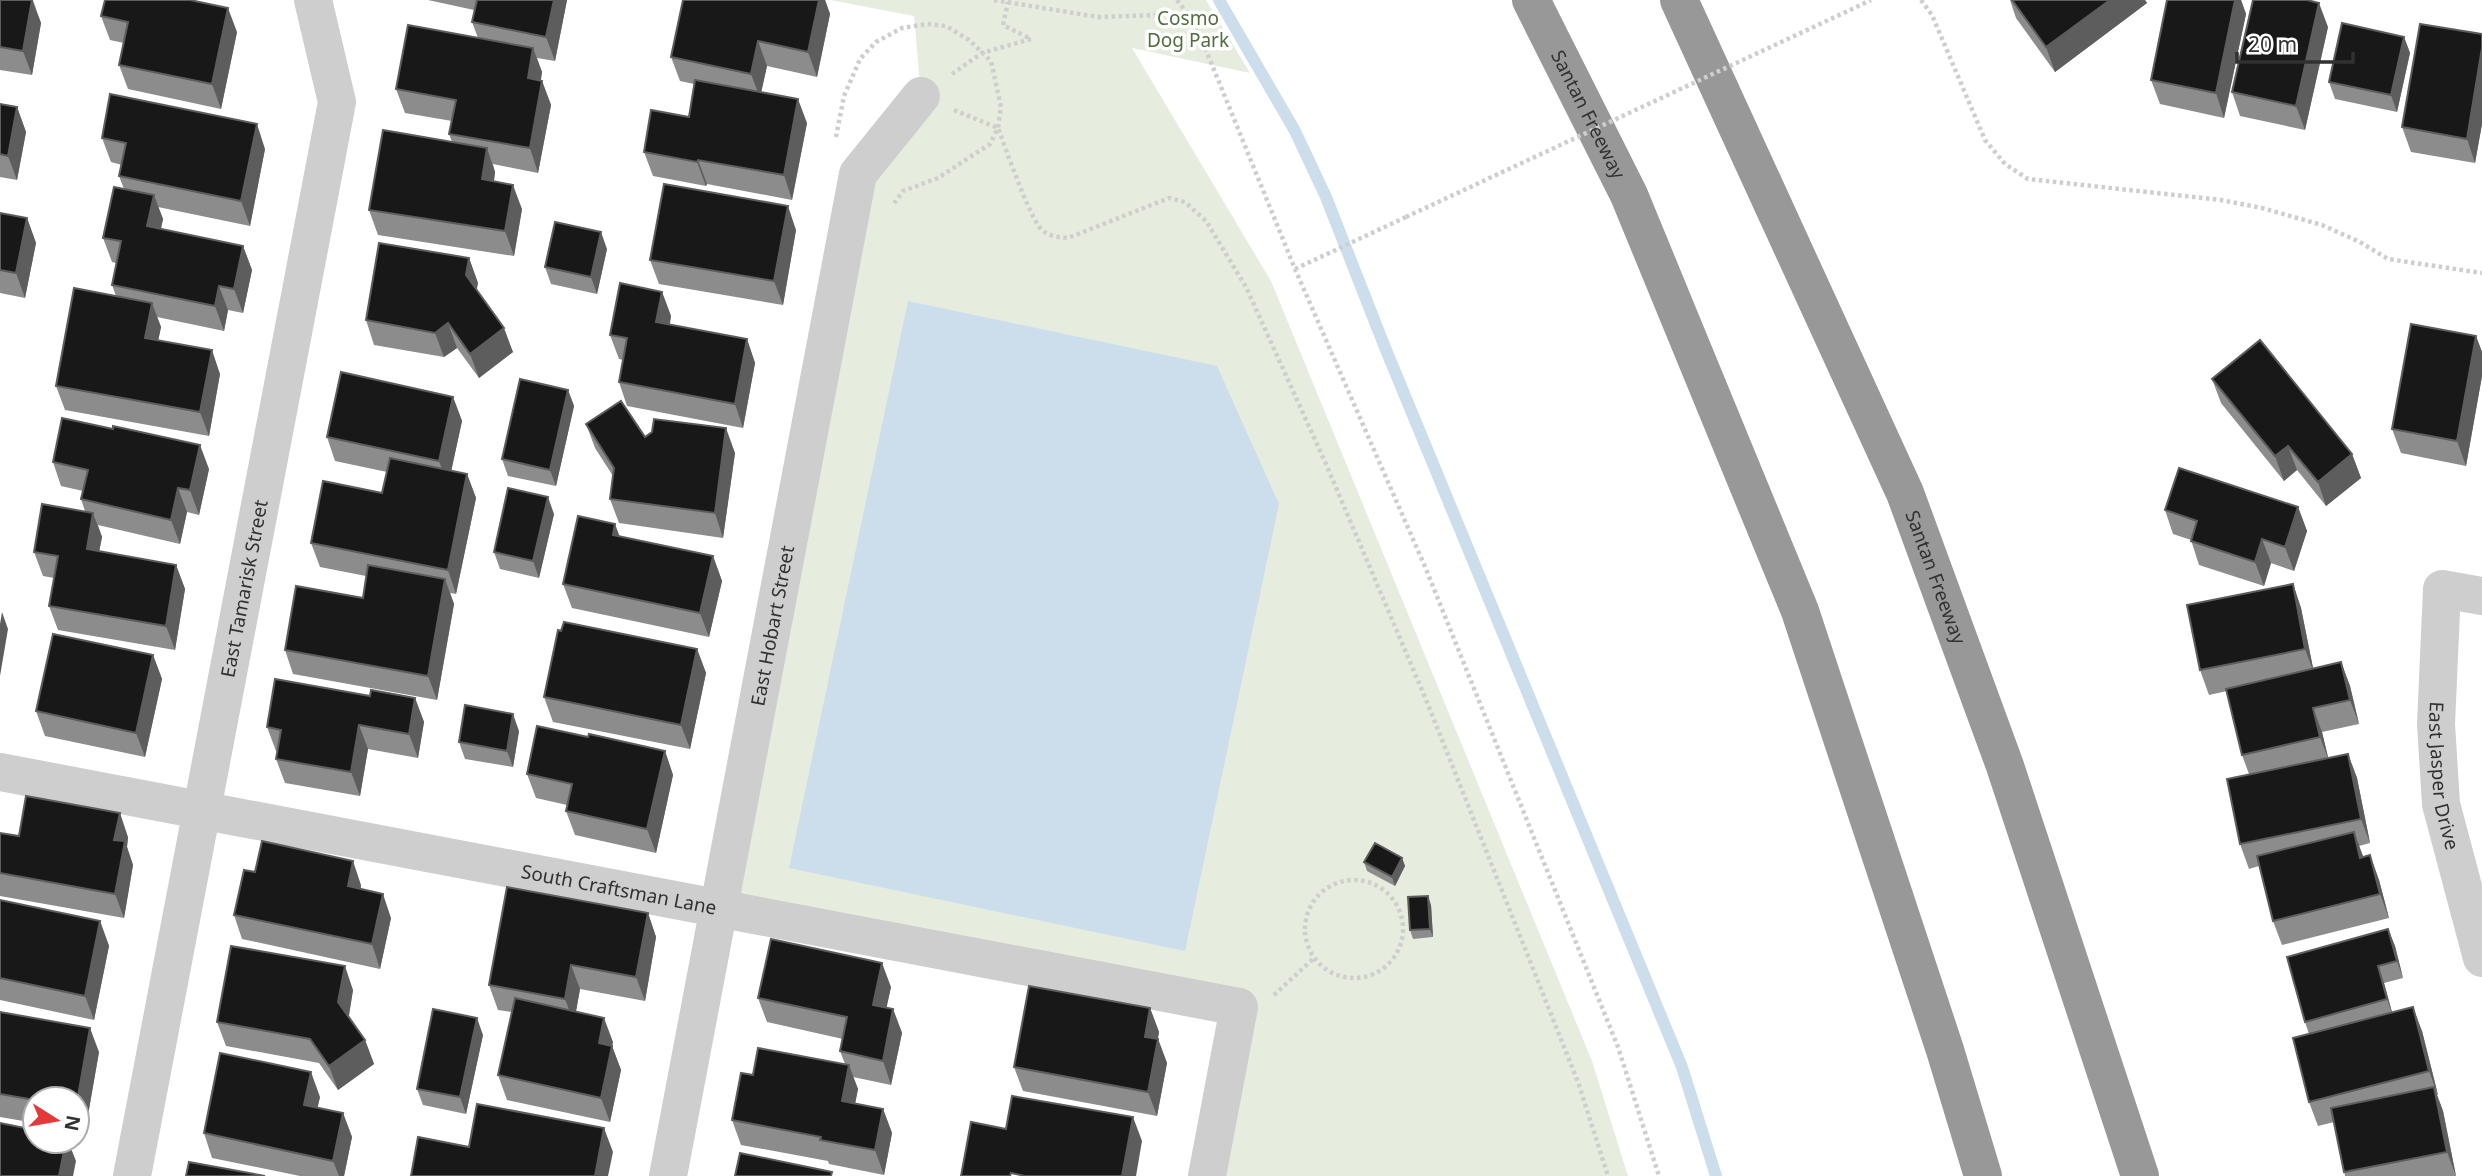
<svg xmlns="http://www.w3.org/2000/svg" width="2482" height="1176" font-family="'Noto Sans',sans-serif">
  <style>
    .green { fill: #e6eddf }
    .water { fill: #ccddec }
    .lines { fill: none; stroke-linecap: round; stroke-linejoin: round }
    .stream { stroke: #ccddec; stroke-width: 12 }
    .path { stroke: #cecece; stroke-width: 4.5; stroke-dasharray: 3.5 3.5; stroke-linecap: butt }
    .minor { stroke: #cecece; stroke-width: 38 }
    .highway { stroke: #989898; stroke-width: 38 }
    .path-bridge { stroke: #cecece; stroke-width: 4.5; stroke-dasharray: 3.5 3.5; stroke-linecap: butt }
    .wall { fill: #8c8c8c }
    .shaded-wall { fill: #5d5d5d }
    .building { fill: #181818; stroke: #5d5d5d; stroke-width: 2 }
    .labels { text-anchor: middle; stroke-width: 7; stroke-linejoin: round; paint-order: stroke }
    .park-label { font-size: 19px; fill: #506d3e; stroke: #fff }
    .street-label { font-size: 19px; fill: #313131; stroke: #fff }
  </style>
  <rect width="100%" height="100%" fill="#fff"/>
  <path class="green" d="M830,0H1206L1250,73L1132,48L1271,281L1592,1061L1628,1176H1207L1239,1007L719,910L858,174L921,96L914,16Z"/>
  <path class="water" d="M908,301L1217,366L1279,504L1185,951L789,868Z"/>
  <g class="lines">
    <path class="stream" d="M1219,0L1295,131L1326,197L1384,345L1682,1067L1716,1176"/>
    <path class="path" d="M994,0L1098,17L1188,14
      M1177,0L1188,14L1206,50L1295,269L1426,569L1618,1047L1659,1176
      M1921,0L1932,15L1985,140L2005,164L2028,179L2221,200L2262,208L2322,225L2360,242L2388,259L2482,273
      M1850,10L1871,0
      M952,74L982,53L1031,39L1003,25L1008,2
      M954,110L998,128C1006,149 1029,217 1042,230C1050,237 1059,237 1068,238L1169,198L1185,202L1206,221L1246,287L1326,464L1427,702L1578,1082L1608,1176
      M836,137L844,96L860,59L876,42L902,28L927,24L946,26L969,40L991,61L1001,107L998,128L990,144L938,178L903,191L893,205
      M1295,269L1406,217
      M1305 929a49 49 0 1 1 98 0a49 49 0 1 1-98 0Z
      M1274,995L1314,958"/>
    <g class="minor">
      <path id="s1" d="M2482,596L2442,589L2436,724L2441,804L2482,958"/>
      <path id="s2" d="M0,772L1239,1007L1207,1176"/>
      <path id="s3" d="M132,1176L337,102L313,0"/>
      <path id="s4" d="M668,1176L858,174L921,96"/>
    </g>
    <g class="highway">
      <path id="s5" d="M1531,0L1629,195L1800,611L1945,1050L1983,1176"/>
      <path id="s6" d="M1679,0L1905,493L2005,766L2140,1176"/>
    </g>
    <path class="path-bridge" d="M1406,217L1850,10"/>
  </g>
  <path class="wall" d="M0,0H33L41,23L32,75L0,70Z
    M428,0H567L555,61L537,58L542,72L541,80L542,81L551,105L538,173L493,164L495,172L494,181L522,209L514,256L378,235L369,210L452,142L449,134L452,121L405,113L396,89L478,38L472,22L474,10Z
    M683,0H825L830,14L817,77L767,66L761,92L807,123L792,200L707,184L706,186L653,176L644,152L689,117L694,84L680,81L671,57Z
    M2010,0H2145L2147,3L2055,72L2016,18Z
    M2167,0H2241L2246,14L2224,118L2160,104L2151,80Z
    M101,16L237,32L221,109L128,89L119,65L124,43L110,40Z
    M2328,27L2305,130L2240,116L2232,92Z
    M2482,34V124L2475,163L2411,152L2402,127Z
    M2404,37L2410,53L2397,112L2335,99L2329,82Z
    M0,104L17,107L26,132L17,180L0,177Z
    M102,138L265,149L250,226L158,207L163,219L161,229L243,246L252,270L243,313L228,310L224,331L157,317L161,327L158,340L220,374L209,436L65,410L56,386L116,296L112,285L116,263L112,262L103,238L124,189L119,176L122,165L111,162Z
    M0,213L27,218L36,243L25,298L0,293Z
    M796,230L783,305L659,284L650,260Z
    M607,249L597,294L551,284L545,267Z
    M469,258L478,283L476,290L513,352L479,378L457,348L444,357L374,345L366,320Z
    M662,292L671,316L670,325L747,339L755,363L743,428L627,406L619,382L623,360L619,359L610,335Z
    M2476,336L2482,352V376L2466,466L2401,453L2392,429Z
    M2212,379L2352,454L2361,478L2326,506L2297,470L2284,481L2221,403Z
    M568,390L574,406L556,486L508,476L502,459Z
    M453,397L462,421L451,471L467,474L476,498L456,594L450,593L454,604L437,700L293,674L285,650L363,598L366,576L320,567L311,543L382,493L387,472L335,461L327,437Z
    M586,424L645,437L735,453L723,538L619,523L610,499L613,476L595,448Z
    M53,462L209,469L199,515L187,512L180,544L98,525L102,537L99,551L176,565L185,589L175,650L58,630L49,606L54,578L43,576L34,552L85,511L81,499L83,491L61,486Z
    M2298,507L2307,531L2294,571L2271,563L2264,586L2199,565L2191,540L2173,534L2165,510Z
    M554,514L539,578L500,569L494,552Z
    M620,537L713,556L722,581L709,637L572,608L563,584Z
    M2293,584L2301,608L2313,668L2341,662L2350,686L2359,724L2322,732L2328,758L2348,754L2357,778L2370,843L2359,846L2363,857L2370,855L2379,880L2389,918L2282,945L2273,921L2259,866L2249,869L2240,844L2249,774L2242,755L2227,691L2209,695L2200,670Z
    M561,631L697,649L706,673L690,749L553,722L544,697Z
    M153,655L162,679L145,757L45,736L36,711Z
    M370,696L415,698L424,722L418,758L368,749L360,796L285,783L276,759L278,751H276L267,727Z
    M519,731L513,767L465,759L459,742Z
    M588,737L665,751L673,775L656,853L575,835L566,811L567,805L536,798L527,774Z
    M0,833L19,836L128,837L127,847L133,865L124,918L0,896Z
    M1402,858L1405,866L1395,886L1367,871L1364,862Z
    M255,872L361,885V889L391,918L380,969L242,939L234,915Z
    M0,900L100,921L109,946L94,1020L0,1000Z
    M1431,905L1433,937L1413,939L1410,930Z
    M648,913L656,937L645,1001L580,989L576,1011L613,1042L612,1046L621,1070L610,1122L507,1100L498,1075L512,1012L498,1010L489,985Z
    M2388,929L2395,946L2403,978L2384,983L2392,1012L2422,1031L2438,1095H2437L2443,1111L2456,1176H2345L2334,1122L2318,1126L2309,1102V1034L2305,1022Z
    M891,987L886,1008L893,1009L902,1033L891,1085L853,1077L858,1089L855,1103L883,1109L892,1133L884,1175L829,1164L828,1161L741,1145L732,1120L753,1075L845,1064L840,1051L843,1039L767,1022L758,998Z
    M353,990L349,1016L365,1040L374,1064L338,1090L319,1063L226,1046L217,1022Z
    M1150,1008L1159,1032L1158,1039L1167,1063L1157,1116L1023,1091L1014,1067Z
    M0,1012L99,1052L85,1132L77,1130V1099H35V1123L0,1117Z
    M483,1035L466,1114L423,1105L417,1089Z
    M320,1097L317,1107L343,1113L352,1137L344,1176H300L212,1158L204,1133Z"/>
  <path class="shaded-wall" d="M32,0L41,23L32,75L23,51Z
    M554,0H567L555,61L546,37Z
    M819,0H825L830,14L817,77L808,52Z
    M2110,0H2145L2147,3L2055,72L2046,47Z
    M2235,0H2241L2246,14L2224,118L2216,93Z
    M2319,3L2328,27L2305,130L2296,106Z
    M228,8L237,32L221,109L212,84Z
    M2404,37L2410,53L2397,112L2391,95Z
    M758,41L767,66L760,98L751,74Z
    M533,48L542,72L537,102L528,78Z
    M2482,48V124L2475,163L2467,139Z
    M542,81L551,105L538,173L530,148Z
    M798,99L807,123L792,200L784,175Z
    M17,107L26,132L17,180L8,156Z
    M257,124L265,149L250,226L241,201Z
    M487,148L495,172L491,203L482,179Z
    M698,160L707,184L706,186L697,162Z
    M513,185L522,209L514,256L505,231Z
    M154,195L163,219L156,250L147,226Z
    M788,206L796,230L783,305L774,281Z
    M27,218L36,243L25,298L16,273Z
    M601,232L607,249L597,294L591,277Z
    M243,246L252,270L243,313L234,289Z
    M469,258L478,283L475,299L466,275Z
    M219,286L228,310L224,331L215,306Z
    M662,292L671,316L665,346L656,322Z
    M152,303L161,327L154,362L145,338Z
    M448,323L457,348L444,357L435,333Z
    M504,328L513,352L479,378L470,354Z
    M2476,336L2482,352V376L2466,466L2457,441Z
    M747,339L755,363L743,428L735,404Z
    M212,350L220,374L209,436L200,412Z
    M568,390L574,406L556,486L550,470Z
    M453,397L462,421L448,486L439,461Z
    M726,428L735,453L723,538L715,513Z
    M200,445L209,469L199,515L190,490Z
    M2288,446L2297,470L2284,481L2275,456Z
    M2352,454L2361,478L2326,506L2318,482Z
    M467,474L476,498L456,594L448,570Z
    M178,488L187,512L180,544L171,520Z
    M548,497L554,514L539,578L533,561Z
    M2298,507L2307,531L2294,571L2285,547Z
    M93,513L102,537L95,573L87,549Z
    M615,524L624,548L613,535Z
    M2262,539L2271,563L2264,586L2255,562Z
    M713,556L722,581L709,637L700,613Z
    M176,565L185,589L175,650L166,626Z
    M445,579L454,604L437,700L428,676Z
    M2293,584L2301,608L2314,673L2305,649Z
    M2,612L8,629L0,676V624Z
    M697,649L706,673L690,749L681,725Z
    M153,655L162,679L145,757L136,733Z
    M2341,662L2350,686L2359,724L2350,700Z
    M415,698L424,722L418,758L409,734Z
    M2313,708L2322,732L2329,761L2320,737Z
    M513,714L519,731L513,767L507,751Z
    M359,725L368,749L360,796L351,772Z
    M665,751L673,775L656,853L647,829Z
    M2348,754L2357,778L2370,843L2361,819Z
    M120,813L128,837L127,847L133,865L124,918L115,894L114,840Z
    M2354,832L2363,856L2369,882L2360,858Z
    M2370,855L2379,880L2389,918L2380,894Z
    M1402,858L1405,866L1395,886L1392,877Z
    M353,861L361,885L356,910L348,886Z
    M383,894L391,918L380,969L372,944Z
    M1428,896L1431,905L1433,937L1430,929Z
    M648,913L656,937L645,1001L636,977Z
    M100,921L109,946L94,1020L85,996Z
    M2388,929L2395,946L2403,978L2397,961Z
    M882,963L891,987L882,1029L873,1005Z
    M571,965L580,989L574,1023L565,999Z
    M345,966L353,990L347,1026L338,1002Z
    M2378,966L2384,983L2393,1016L2387,999Z
    M2413,1007L2422,1031L2438,1095L2429,1071Z
    M1150,1008L1159,1032L1157,1042L1158,1039L1167,1063L1157,1116L1148,1092L1145,1037Z
    M893,1009L902,1033L891,1085L883,1061Z
    M477,1018L483,1035L466,1114L460,1097Z
    M604,1018L613,1042L607,1068L599,1043Z
    M90,1028L99,1052L85,1132L77,1110V1102Z
    M365,1040L374,1064L338,1090L329,1066Z
    M612,1046L621,1070L610,1122L601,1098Z
    M849,1065L858,1089L851,1125L842,1101Z
    M311,1072L320,1097L313,1129L304,1105Z
    M2434,1087L2443,1111L2456,1176L2447,1152Z
    M883,1109L892,1133L884,1175L875,1150Z
    M343,1113L352,1137L344,1176H339L333,1161Z
    M1133,1117L1142,1141L1136,1176H1122Z
    M604,1128L613,1152L608,1176H595Z
    M66,1141H68L76,1161L73,1176H59Z"/>
  <path class="building" d="M0,0H32L23,51L0,47Z
    M105,0H190L228,8L212,84L119,65L128,22L101,16Z
    M477,0H554L546,37L472,22Z
    M683,0H819L808,52L758,41L751,74L671,57Z
    M2012,0H2110L2046,47Z
    M2167,0H2235L2216,93L2151,80Z
    M2253,0H2307L2319,3L2296,106L2232,92Z
    M2342,23L2404,37L2391,95L2329,82Z
    M2420,24L2482,34V48L2467,139L2402,127Z
    M408,25L533,48L528,78L542,81L530,148L449,134L456,100L396,89Z
    M695,80L798,99L784,175L698,160L697,162L644,152L651,110L689,117Z
    M110,94L257,124L241,201L119,176L126,143L102,138Z
    M0,104L17,107L8,156L0,154Z
    M383,130L487,148L482,179L513,185L505,231L369,210Z
    M664,184L788,206L774,281L650,260Z
    M114,187L154,195L147,226L243,246L234,289L219,286L215,306L112,285L121,241L103,238Z
    M0,213L27,218L16,273L0,270Z
    M555,222L601,232L591,277L545,267Z
    M379,243L469,258L466,275L504,328L470,354L448,323L435,333L366,320Z
    M620,283L662,292L656,322L747,339L735,404L619,382L627,338L610,335Z
    M74,288L152,303L145,338L212,350L200,412L56,386Z
    M2411,324L2476,336L2457,441L2392,429Z
    M2260,340L2352,454L2318,482L2288,446L2275,456L2212,379Z
    M341,372L453,397L439,461L327,437Z
    M520,379L568,390L550,470L502,459Z
    M621,401L645,437L652,432L654,419L726,428L715,513L610,499L614,468L586,424Z
    M62,418L113,429V426L200,445L190,490L178,488L171,520L81,499L88,470L53,462Z
    M390,458L467,474L448,570L311,543L323,481L382,493Z
    M2179,468L2298,507L2285,547L2262,539L2255,562L2191,541L2197,521L2165,510Z
    M508,488L548,497L533,561L494,552Z
    M42,504L93,513L87,549L176,565L166,626L49,606L58,556L34,552Z
    M578,516L615,524L613,535L713,556L700,613L563,584Z
    M368,565L445,579L428,676L285,650L296,586L363,598Z
    M2293,584L2305,649L2200,670L2187,605Z
    M564,622L697,649L681,725L544,697L558,630L561,631Z
    M53,634L153,655L136,733L36,711Z
    M2341,662L2350,700L2313,708L2320,737L2242,755L2226,689Z
    M275,679L370,696L371,690L415,698L409,734L359,725L351,772L276,759L281,730L267,727Z
    M465,705L513,714L507,751L459,742Z
    M537,726L588,737L589,734L665,751L647,829L566,811L572,784L527,774Z
    M2348,754L2361,819L2240,844L2227,779Z
    M26,796L120,813L114,840L125,841L115,894L0,873V833L19,836Z
    M2354,832L2360,858L2370,855L2380,894L2273,921L2257,856Z
    M262,841L353,861L348,886L383,894L372,944L234,915L244,870L255,872Z
    M1375,843L1402,858L1392,877L1364,862Z
    M507,887L648,913L636,977L571,965L565,999L489,985Z
    M1428,896L1430,929L1410,930L1408,897Z
    M0,900L100,921L85,996L0,978Z
    M2388,929L2397,961L2378,966L2387,999L2305,1022L2287,957Z
    M771,939L882,963L873,1005L893,1009L883,1061L840,1051L847,1017L758,998Z
    M231,946L345,966L338,1002L365,1040L329,1066L310,1039L217,1022Z
    M1029,986L1150,1008L1145,1037L1158,1039L1148,1092L1014,1067Z
    M515,998L604,1018L599,1043L612,1046L601,1098L498,1075Z
    M2413,1007L2429,1071L2309,1102L2293,1038Z
    M433,1009L477,1018L460,1097L417,1089Z
    M0,1012L90,1028L77,1102V1099H35V1100L0,1094Z
    M758,1048L849,1065L842,1101L883,1109L875,1150L820,1140L821,1137L732,1120L741,1073L753,1075Z
    M220,1053L311,1072L304,1105L343,1113L333,1161L204,1133Z
    M2434,1087L2447,1152L2344,1172L2331,1108Z
    M1012,1096L1133,1117L1122,1176H1025L1011,1173L1010,1176H961L971,1122L1006,1129Z
    M477,1104L604,1128L595,1176H411L418,1137L469,1147Z
    M0,1123L35,1130V1141H66L59,1176H0Z
    M740,1153L832,1172L831,1176H735Z
    M189,1162L265,1176H186Z"/>
  <g class="labels">
    <g class="park-label">
      <text x="1188" y="25">Cosmo<tspan x="1188" dy="22">Dog Park</tspan></text>
    </g>
    <g class="street-label">
      <text dy="7" stroke="none"><textPath href="#s5" startOffset="128">Santan Freeway</textPath></text>
      <text dy="7" stroke="none"><textPath href="#s6" startOffset="632">Santan Freeway</textPath></text>
      <text dy="7" stroke="none"><textPath href="#s3" startOffset="598">East Tamarisk Street</textPath></text>
      <text dy="7" stroke="none"><textPath href="#s4" startOffset="560">East Hobart Street</textPath></text>
      <text dy="7" stroke="none"><textPath href="#s1" startOffset="228">East Jasper Drive</textPath></text>
      <text dy="7" stroke="none"><textPath href="#s2" startOffset="630">South Craftsman Lane</textPath></text>
    </g>
  </g>
  <g transform="translate(56 1120) rotate(101)"><circle r="33" fill="#ffffff" stroke="#adadad" stroke-width="2"/>
  <path d="M0-5L12 26L0 18L-12 26Z" fill="#e33938"/>
  <text y="-10" font-size="19" font-weight="bold" text-anchor="middle" fill="#313131">N</text>
  </g>
  <path d="M2237 52v10h116v-10" fill="none" stroke="#313131" stroke-width="3.5"/>
  <text x="2248" y="52" font-size="21" fill="#313131" stroke="#ffffff" stroke-width="5" paint-order="stroke">20 m</text>
</svg>
